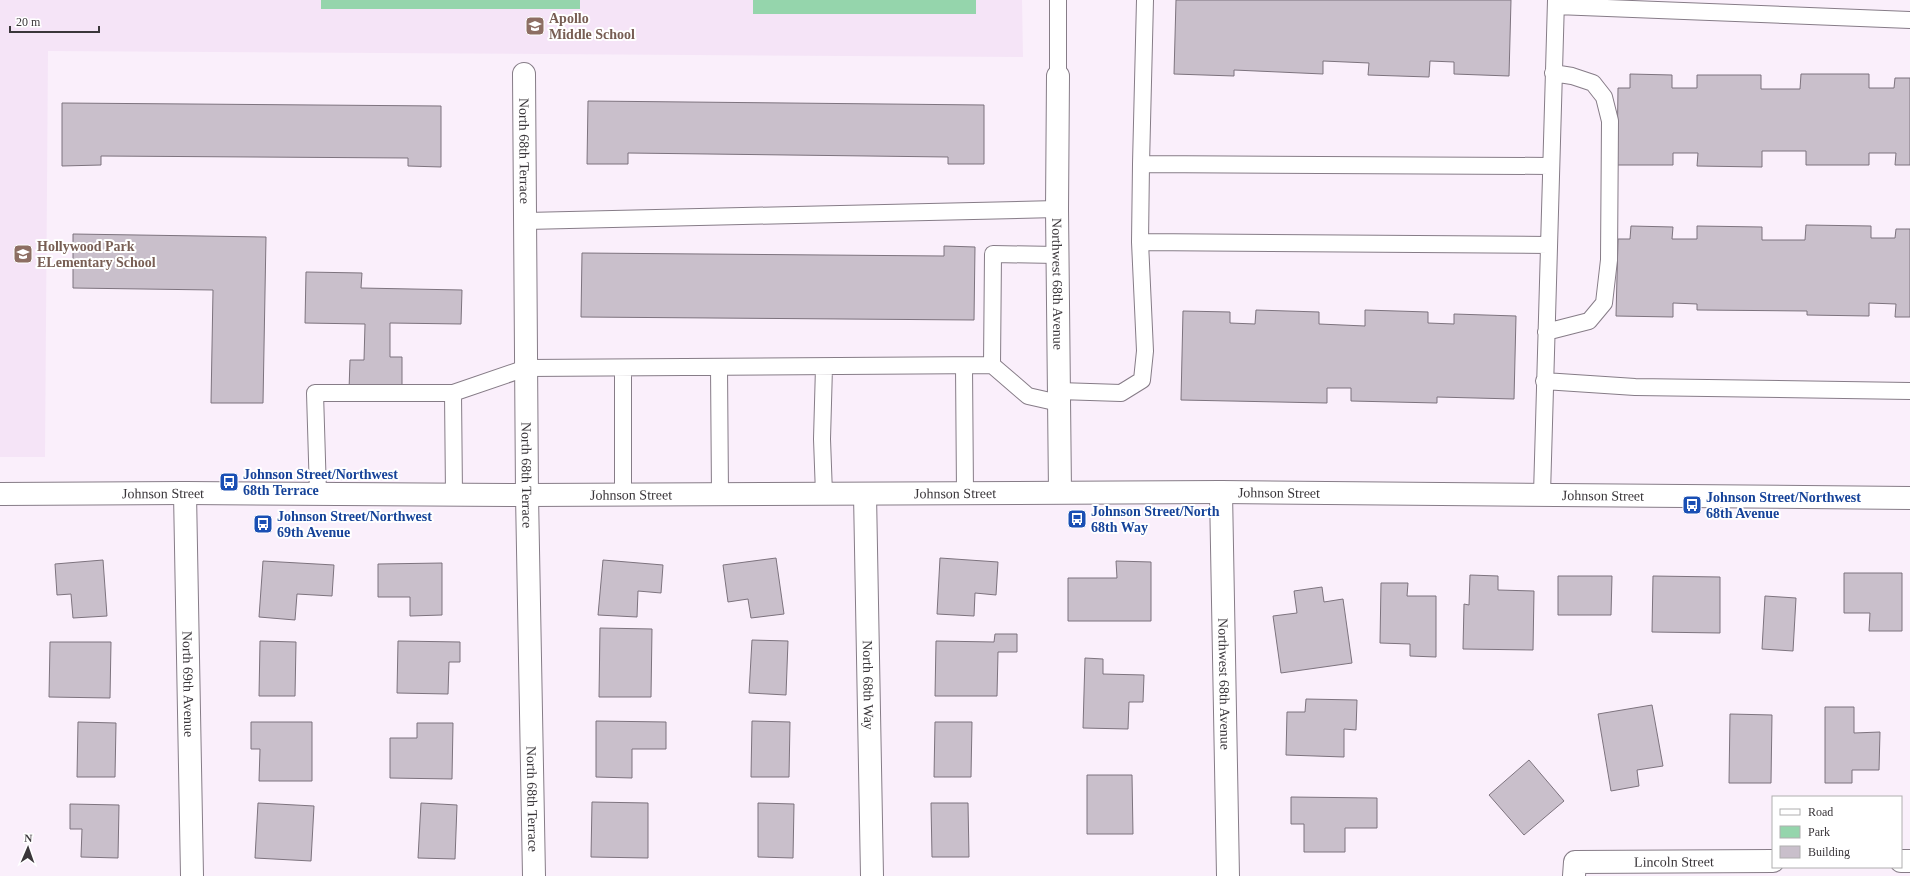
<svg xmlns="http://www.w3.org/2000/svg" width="1910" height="876" font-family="Georgia,serif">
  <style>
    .built { fill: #f5e4f7 }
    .green { fill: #95d5ac }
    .building { fill: #c9bfcb; stroke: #7d737e }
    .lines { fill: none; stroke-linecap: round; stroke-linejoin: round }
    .service-casing { stroke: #867c87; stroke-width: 18 }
    .minor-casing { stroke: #867c87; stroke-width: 24 }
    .tertiary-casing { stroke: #867c87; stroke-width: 24 }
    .service { stroke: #fff; stroke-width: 16 }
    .minor { stroke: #fff; stroke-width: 22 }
    .tertiary { stroke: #fff; stroke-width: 22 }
    .labels { text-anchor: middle; stroke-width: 4; stroke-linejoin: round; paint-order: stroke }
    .education-label { font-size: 14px; font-weight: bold; fill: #785e54; stroke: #fff; text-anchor: start }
    .street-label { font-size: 14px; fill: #3a363a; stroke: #fff }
    .transit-label { font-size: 14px; font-weight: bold; fill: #164399; stroke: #fff; text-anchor: start }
  </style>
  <rect width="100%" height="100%" fill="#faeffb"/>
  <path class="built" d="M0,0H1022L1023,57L48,51L45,457H0Z"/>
  <path class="green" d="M321,0H580V9H321Z
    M753,0H976V14H753Z"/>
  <path class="building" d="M1176,0H1511L1509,76L1454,74V62L1430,61L1429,77L1368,75L1369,63L1323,61V74L1234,70V76L1174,74Z
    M1630,74L1672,75V88H1697V75H1761V89H1800L1801,74H1869V88H1894L1895,78H1910V165H1895L1896,153H1869V165H1806V151H1762V167L1697,166L1698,153H1673V165H1617L1618,88H1630Z
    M588,101L984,105V164H948V157L628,153V164H587Z
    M62,103L441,106V167L408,166V158L101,156V165L62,166Z
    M1806,225L1871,226V238H1895L1896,229H1910V317H1895L1896,304L1869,303V316L1807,315V311L1697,310V304L1673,303V317L1616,316L1618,239H1630L1631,226L1673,227L1672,239H1697V226L1762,227V240H1805Z
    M73,234L266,237L263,403H211L213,290L73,288Z
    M944,246L975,247L974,320L581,317L582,253L944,256Z
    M306,272L362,273L361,288L462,290L461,324L390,323V357H402V391L349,390L350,360H364L365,324L305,323Z
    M1256,310L1319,312V324L1365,326V310L1428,312V323L1454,324V314L1516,316L1514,399L1437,397V403L1351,401V388H1327V403L1181,400L1183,311L1230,312V323L1255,324Z
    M776,558L784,614L751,618L748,599L728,602L723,565Z
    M940,558L998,562L996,595L975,593L974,616L937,614Z
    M103,560L107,616L73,618L71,594L57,595L55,564Z
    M603,560L663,565L661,593L638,591L637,617L598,615Z
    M263,561L334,565L332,596L297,594L295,620L259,617Z
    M1116,561L1151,562V621H1068V578H1117Z
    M442,563V615L410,616V597H378V564Z
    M1844,573H1902V631H1869L1870,613H1844Z
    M1470,575L1498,576V590L1534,591L1533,650L1463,649L1464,604L1469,605Z
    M1558,576H1612L1611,615H1558Z
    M1653,576L1720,577V633L1652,632Z
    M1381,583H1408L1407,596H1436V657L1410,656V644L1380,643Z
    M1322,587L1324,602L1343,599L1352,663L1281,673L1273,616L1297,613L1294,591Z
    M1765,596L1796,598L1793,651L1762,649Z
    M600,628L652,629L651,697H599Z
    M995,634H1017V652H998L997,696H935L936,641L994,642Z
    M752,640L788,641L786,695L749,693Z
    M260,641L296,642L295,696H259Z
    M398,641L460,642V662H449L448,694L397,693Z
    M50,642H111L110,698L49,697Z
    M1085,658L1103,659V674L1144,675L1143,702H1129L1128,729L1083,728Z
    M1306,699L1357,700L1356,730L1344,729V757L1286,755L1287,712H1305Z
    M1652,705L1663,766L1637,770L1639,786L1611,791L1598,714Z
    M1825,707H1854V733L1880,732L1879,770H1852V783H1825Z
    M1730,714L1772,715L1771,783H1729Z
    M596,721L666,722V749H632V778L596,777Z
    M752,721L790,722L789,777H751Z
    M78,722L116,723L115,777H77Z
    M251,722H312V781H259L260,749H251Z
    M935,722H972L971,777H934Z
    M417,723H453L452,779L390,778V738H417Z
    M1529,760L1564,801L1524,835L1489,795Z
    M1087,775H1132L1133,834H1087Z
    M1291,797L1377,798V828H1345V852H1304V824H1291Z
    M592,802L648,803V858L591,857Z
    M258,803L314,806L311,861L255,858Z
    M421,803L457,805L455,859L418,858Z
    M758,803L794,804L793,858L758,857Z
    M931,803H968L969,857H932Z
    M70,804L119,805L118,858L81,857L82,829H70Z"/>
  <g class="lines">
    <defs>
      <path id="service" d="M1556,6L1910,20
        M1058,76V0
        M1141,164L1145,0
        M526,221L1057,209
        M1549,245L1140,242L1141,164L1550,166
        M1546,332L1589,321L1604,303L1609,260L1610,121L1604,97L1593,83L1572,76L1553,73
        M992,365L993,254L1057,255
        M964,366L965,493
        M719,367L720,495
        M623,368V495
        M1544,381L1635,387L1910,391
        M1059,391L1121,393L1142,380L1145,351L1140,242
        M453,393L454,495
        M318,493L315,393H453L526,368L992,365L1028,396L1059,403
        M824,494L822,439L824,367
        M1542,494L1556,0"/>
      <g id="minor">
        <path id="s1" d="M524,74L527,495L534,876"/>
        <path id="s2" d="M1058,76L1057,209L1060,492"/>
        <path id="s3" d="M1221,492L1228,876"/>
        <path id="s4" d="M185,493L192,876"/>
        <path id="s5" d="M865,494L872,876"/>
        <path d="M1901,861H1910"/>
        <path id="s6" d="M1574,876L1575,862L1773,861"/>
      </g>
      <g id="tertiary">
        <path id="s7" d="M0,494L185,493L527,495L1221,492L1910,498"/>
      </g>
    </defs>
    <use href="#service" class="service-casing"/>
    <use href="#minor" class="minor-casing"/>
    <use href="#tertiary" class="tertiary-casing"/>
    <use href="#service" class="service"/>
    <use href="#minor" class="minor"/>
    <use href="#tertiary" class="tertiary"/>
  </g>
  <defs>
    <symbol id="school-square" viewBox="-11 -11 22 22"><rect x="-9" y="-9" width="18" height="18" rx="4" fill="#8d6e63" stroke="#fff"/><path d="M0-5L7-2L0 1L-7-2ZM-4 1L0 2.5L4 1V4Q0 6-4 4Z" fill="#fff"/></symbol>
    <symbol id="bus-square" viewBox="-11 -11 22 22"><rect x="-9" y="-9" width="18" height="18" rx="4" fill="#1a4fb4" stroke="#fff"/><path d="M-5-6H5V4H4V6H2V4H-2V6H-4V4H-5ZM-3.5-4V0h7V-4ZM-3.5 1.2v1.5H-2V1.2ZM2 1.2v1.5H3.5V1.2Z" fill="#fff"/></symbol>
  </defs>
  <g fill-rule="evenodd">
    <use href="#school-square" x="524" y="15" width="22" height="22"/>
    <use href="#school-square" x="12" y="243" width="22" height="22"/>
    <use href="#bus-square" x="218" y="471" width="22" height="22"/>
    <use href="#bus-square" x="1681" y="494" width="22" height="22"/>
    <use href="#bus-square" x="1066" y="508" width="22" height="22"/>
    <use href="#bus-square" x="252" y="513" width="22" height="22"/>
  </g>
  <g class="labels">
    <g class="education-label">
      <text x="549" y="23">Apollo<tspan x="549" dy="16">Middle School</tspan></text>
      <text x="37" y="251">Hollywood Park<tspan x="37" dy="16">ELementary School</tspan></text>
    </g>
    <g class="street-label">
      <text dy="5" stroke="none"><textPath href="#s1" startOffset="77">North 68th Terrace</textPath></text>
      <text dy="5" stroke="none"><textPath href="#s2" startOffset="208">Northwest 68th Avenue</textPath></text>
      <text dy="5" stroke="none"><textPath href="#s1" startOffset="401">North 68th Terrace</textPath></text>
      <text dy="5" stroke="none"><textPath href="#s7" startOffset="1279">Johnson Street</textPath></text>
      <text dy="5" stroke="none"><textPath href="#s7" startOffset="163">Johnson Street</textPath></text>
      <text dy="5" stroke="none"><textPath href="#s7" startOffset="955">Johnson Street</textPath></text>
      <text dy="5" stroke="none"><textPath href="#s7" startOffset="1603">Johnson Street</textPath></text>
      <text dy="5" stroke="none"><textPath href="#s7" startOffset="631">Johnson Street</textPath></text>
      <text dy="5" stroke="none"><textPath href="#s4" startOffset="191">North 69th Avenue</textPath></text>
      <text dy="5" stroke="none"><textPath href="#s3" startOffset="192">Northwest 68th Avenue</textPath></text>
      <text dy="5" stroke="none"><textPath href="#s5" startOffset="191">North 68th Way</textPath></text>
      <text dy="5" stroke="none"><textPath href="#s1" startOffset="725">North 68th Terrace</textPath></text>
      <text dy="5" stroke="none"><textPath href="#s6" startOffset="113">Lincoln Street</textPath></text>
    </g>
    <g class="transit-label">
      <text x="243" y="479">Johnson Street/Northwest<tspan x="243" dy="16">68th Terrace</tspan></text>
      <text x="1706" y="502">Johnson Street/Northwest<tspan x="1706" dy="16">68th Avenue</tspan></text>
      <text x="1091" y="516">Johnson Street/North<tspan x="1091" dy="16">68th Way</tspan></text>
      <text x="277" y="521">Johnson Street/Northwest<tspan x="277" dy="16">69th Avenue</tspan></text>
    </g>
  </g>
  <rect x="1772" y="796" width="130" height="72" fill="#ffffff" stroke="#b0afb0"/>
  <rect x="1780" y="809" width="20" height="6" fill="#ffffff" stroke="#b0afb0"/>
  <text x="1808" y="816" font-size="12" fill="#3a363a">Road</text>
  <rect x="1780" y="826" width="20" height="12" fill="#95d5ac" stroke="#b0afb0"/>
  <text x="1808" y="836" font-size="12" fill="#3a363a">Park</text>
  <rect x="1780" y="846" width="20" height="12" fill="#c9bfcb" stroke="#b0afb0"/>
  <text x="1808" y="856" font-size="12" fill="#3a363a">Building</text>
  <g transform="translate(28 848) rotate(2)" stroke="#ffffff" stroke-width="3" paint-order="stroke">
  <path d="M0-3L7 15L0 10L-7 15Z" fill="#3a363a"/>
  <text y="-6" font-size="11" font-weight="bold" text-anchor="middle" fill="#3a363a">N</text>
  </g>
  <path d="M10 26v6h89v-6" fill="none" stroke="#3a363a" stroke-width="2"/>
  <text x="16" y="26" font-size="12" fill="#3a363a" stroke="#ffffff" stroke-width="3" paint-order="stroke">20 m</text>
</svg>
